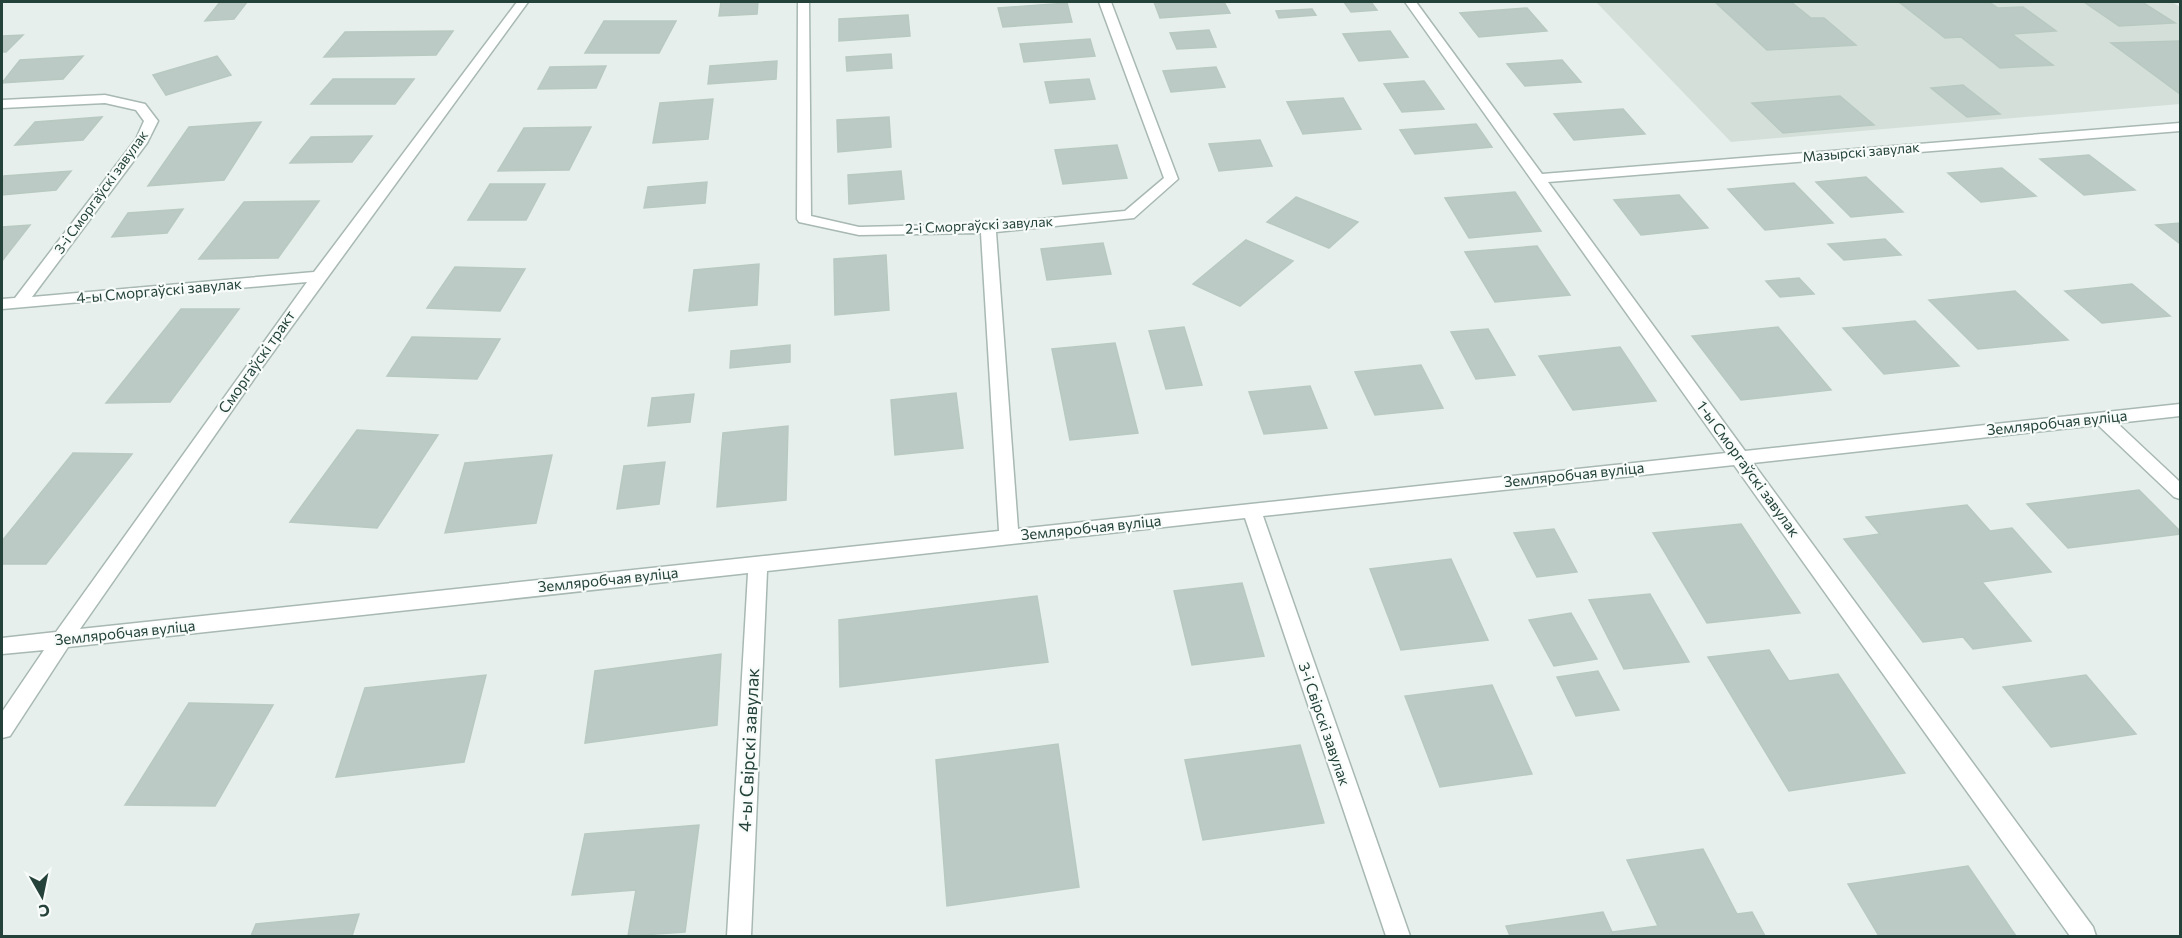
<svg xmlns="http://www.w3.org/2000/svg" width="2182" height="938" font-family="Commissioner,sans-serif">
  <style>
    .built { fill: #d4dfda }
    .building { fill: #bbcac4; stroke: #b8c9c2; stroke-width: 1.5 }
    .lines { fill: none; stroke-linecap: round; stroke-linejoin: round }
    .minor-casing { stroke: #a8b8b2; stroke-width: 3 }
    .minor { fill: #fff; fill-rule: evenodd }
    .labels { text-anchor: middle; stroke-width: 4.5; stroke-linejoin: round; paint-order: stroke }
    .far-street-label { font-size: 14px; fill: #24423a; stroke: #f7fbf9 }
    .street-label { font-size: 15px; fill: #24423a; stroke: #f7fbf9 }
    .near-street-label { font-size: 18px; fill: #24423a; stroke: #f7fbf9 }
  </style>
  <rect width="100%" height="100%" fill="#e6efeb"/>
  <path class="built" d="M1596,2H2172L2180,7V104L1731,142Z"/>
  <path class="building" d="M220,2H247L234,19L205,21Z
    M721,2H758L757,14L719,16Z
    M1154,2H1224L1230,13L1160,18Z
    M1344,2H1371L1377,10L1351,12Z
    M1715,2H1791L1811,18H1824L1856,45L1767,50Z
    M1899,2H1989L1998,8L2023,7L2056,31L2012,34L2053,65L2000,68L1961,37L1945,38Z
    M2084,2H2142L2175,23L2119,26Z
    M1067,3L1072,22L1003,27L998,8Z
    M1527,8L1547,31L1479,37L1460,13Z
    M1312,9L1316,15L1279,18L1276,11Z
    M908,15L910,36L839,41V19Z
    M604,21H676L659,53H585Z
    M1209,30L1216,47L1177,49L1170,33Z
    M453,31L436,55L324,57L345,32Z
    M1390,31L1408,57L1359,61L1343,34Z
    M23,35L6,52H2V36Z
    M1090,39L1095,56L1024,62L1020,44Z
    M2180,41V94L2111,43Z
    M891,54L892,68L847,71L846,57Z
    M83,56L63,79L2,83L20,60Z
    M217,56L231,75L166,95L153,75Z
    M1562,60L1581,82L1525,86L1507,64Z
    M777,61L776,79L708,84L710,66Z
    M606,66L596,88L538,89L550,67Z
    M1216,67L1225,87L1171,92L1163,71Z
    M333,79H414L395,104H311Z
    M1089,79L1095,99L1050,103L1045,82Z
    M1424,81L1444,109L1402,112L1384,84Z
    M1963,85L2000,114L1967,117L1931,88Z
    M1840,96L1874,125L1783,133L1752,103Z
    M1343,98L1361,129L1303,134L1287,102Z
    M713,99L708,139L653,143L660,103Z
    M1623,109L1645,134L1574,140L1554,114Z
    M102,117L83,140L15,145L35,122Z
    M889,117L891,147L838,152L837,120Z
    M261,122L224,180L148,186L189,127Z
    M1476,124L1492,147L1415,154L1400,130Z
    M591,127L569,170L498,171L524,128Z
    M372,136L352,162L290,163L311,137Z
    M1260,140L1272,166L1219,171L1209,144Z
    M1117,145L1127,178L1063,184L1055,150Z
    M2089,155L2135,190L2084,195L2040,159Z
    M2002,168L2036,196L1981,202L1948,173Z
    M71,171L56,190L2,195L4,176Z
    M901,171L904,199L849,204L848,175Z
    M1866,177L1903,212L1851,217L1816,182Z
    M707,182L705,203L644,208L648,187Z
    M1794,183L1833,223L1765,230L1728,189Z
    M490,184H545L526,220H468Z
    M1515,192L1541,231L1469,238L1445,198Z
    M1679,195L1708,228L1641,235L1614,200Z
    M1296,197L1358,222L1329,248L1267,222Z
    M319,201L278,258L199,259L244,202Z
    M183,209L167,233L112,237L128,213Z
    M2180,223L2179,243L2156,225Z
    M30,225L2,261V227Z
    M1885,239L1901,255L1844,260L1828,244Z
    M1246,240L1293,261L1240,306L1193,284Z
    M1103,243L1111,274L1047,280L1041,249Z
    M1537,246L1570,295L1495,302L1465,252Z
    M886,255L889,310L835,315L834,259Z
    M759,264L757,305L689,311L694,270Z
    M455,267L525,269L500,311L427,308Z
    M1799,278L1814,294L1780,297L1766,281Z
    M2132,284L2170,316L2102,323L2065,291Z
    M2015,291L2068,340L1978,349L1929,300Z
    M181,309H239L170,402L106,403Z
    M1915,321L1959,366L1884,374L1843,328Z
    M1184,327L1202,385L1166,389L1149,331Z
    M1778,327L1831,390L1741,400L1692,336Z
    M1488,329L1515,375L1476,379L1451,332Z
    M412,337L500,339L477,379L387,376Z
    M1115,343L1138,433L1070,440L1052,349Z
    M790,345V362L730,368L731,351Z
    M1620,347L1656,401L1573,410L1539,356Z
    M1421,365L1443,408L1375,415L1355,372Z
    M1310,386L1327,428L1264,434L1249,392Z
    M956,393L963,448L895,455L891,400Z
    M694,394L690,422L648,426L652,398Z
    M788,426L786,500L717,507L723,433Z
    M357,430L438,435L377,528L290,522Z
    M73,453L132,454L46,564H2V541Z
    M552,455L536,523L445,533L465,463Z
    M665,462L659,504L617,509L624,466Z
    M2139,490L2180,531V534L2068,548L2027,504Z
    M1967,505L1990,531L2012,528L2051,572L1982,582L2031,641L1973,649L1963,637L1923,642L1844,539L1880,534L1866,517Z
    M1741,524L1800,613L1707,623L1653,533Z
    M1554,529L1577,572L1537,577L1514,533Z
    M1451,559L1488,640L1401,650L1370,569Z
    M1242,583L1264,656L1192,665L1174,591Z
    M1650,594L1689,662L1624,669L1589,600Z
    M1037,596L1048,662L840,687L839,620Z
    M1571,613L1597,659L1554,666L1529,620Z
    M1769,650L1789,681L1838,674L1905,773L1789,791L1708,657Z
    M721,654L717,725L585,743L595,671Z
    M1598,671L1619,710L1576,716L1557,677Z
    M486,675L464,762L336,777L365,688Z
    M2086,675L2136,734L2051,747L2003,687Z
    M1492,685L1532,774L1440,787L1405,696Z
    M189,703L273,705L215,806L125,805Z
    M1058,744L1079,887L947,906L936,760Z
    M1300,745L1324,823L1203,840L1185,760Z
    M699,825L685,932L628,936L636,890L572,895L585,834Z
    M1703,849L1737,914L1752,912L1765,936H1510L1506,926L1603,912L1612,932L1658,926L1627,860Z
    M1968,866L2016,936H1879L1848,884Z
    M359,914L352,936H251L256,924Z"/>
  <g class="lines">
    <defs>
      <path id="minor" d="M517,2H528L263,366L80,629L999,531L981,233L859,235L799,222L797,219L798,2H809L811,216L859,227L988,224L1125,211L1164,178L1099,2H1111L1178,179L1134,218L996,232L1018,529L1726,453L1405,2H1416L1542,174L2180,123V131L1548,182L1745,451L2180,404V416L2117,423L2180,482V499L2174,497L2098,425L1753,463L2093,927L2096,936H2070L1734,465L1263,516L1410,936H1386L1245,518L767,571L751,936H727L748,573L68,647L10,736L2,738V712L44,650L2,654V638L56,632L307,282L2,309V299L15,298L136,139L144,121L136,110L105,103L2,108V100L105,95L145,104L158,121L147,143L32,297L314,272Z"/>
    </defs>
    <use href="#minor" class="minor-casing"/>
    <use href="#minor" class="minor"/>
  </g>
  <g class="labels">
    <g class="far-street-label">
      <text transform="translate(1861 152) rotate(-5)" y="5">Мазырскі завулак</text>
      <text transform="translate(101 192) rotate(-54)" y="5">3-і Сморгаўскі завулак</text>
      <text transform="translate(979 225) rotate(-3)" y="5">2-і Сморгаўскі завулак</text>
    </g>
    <g class="street-label">
      <text transform="translate(159 291) rotate(-5)" y="5">4-ы Сморгаўскі завулак</text>
      <text transform="translate(257 362) rotate(-55)" y="5">Сморгаўскі тракт</text>
      <text transform="translate(2057 423) rotate(-6)" y="5">Земляробчая вуліца</text>
      <text transform="translate(1748 469) rotate(54)" y="5">1-ы Сморгаўскі завулак</text>
      <text transform="translate(1574 475) rotate(-6)" y="5">Земляробчая вуліца</text>
      <text transform="translate(1091 528) rotate(-6)" y="5">Земляробчая вуліца</text>
      <text transform="translate(608 580) rotate(-6)" y="5">Земляробчая вуліца</text>
      <text transform="translate(125 633) rotate(-6)" y="5">Земляробчая вуліца</text>
      <text transform="translate(1324 724) rotate(71)" y="5">3-і Свірскі завулак</text>
    </g>
    <g class="near-street-label">
      <text transform="translate(749 750) rotate(-87)" y="6">4-ы Свірскі завулак</text>
    </g>
  </g>
  <rect width="2182" height="938" fill="none" stroke="#24423a" stroke-width="6"/>
  <g transform="translate(42 896) rotate(171)" stroke="#f7fbf9" stroke-width="4.5" paint-order="stroke">
  <path d="M0-4.5L10 22L0 15L-10 22Z" fill="#24423a"/>
  <text y="-9" font-size="16" font-weight="bold" text-anchor="middle" fill="#24423a">С</text>
  </g>
</svg>
